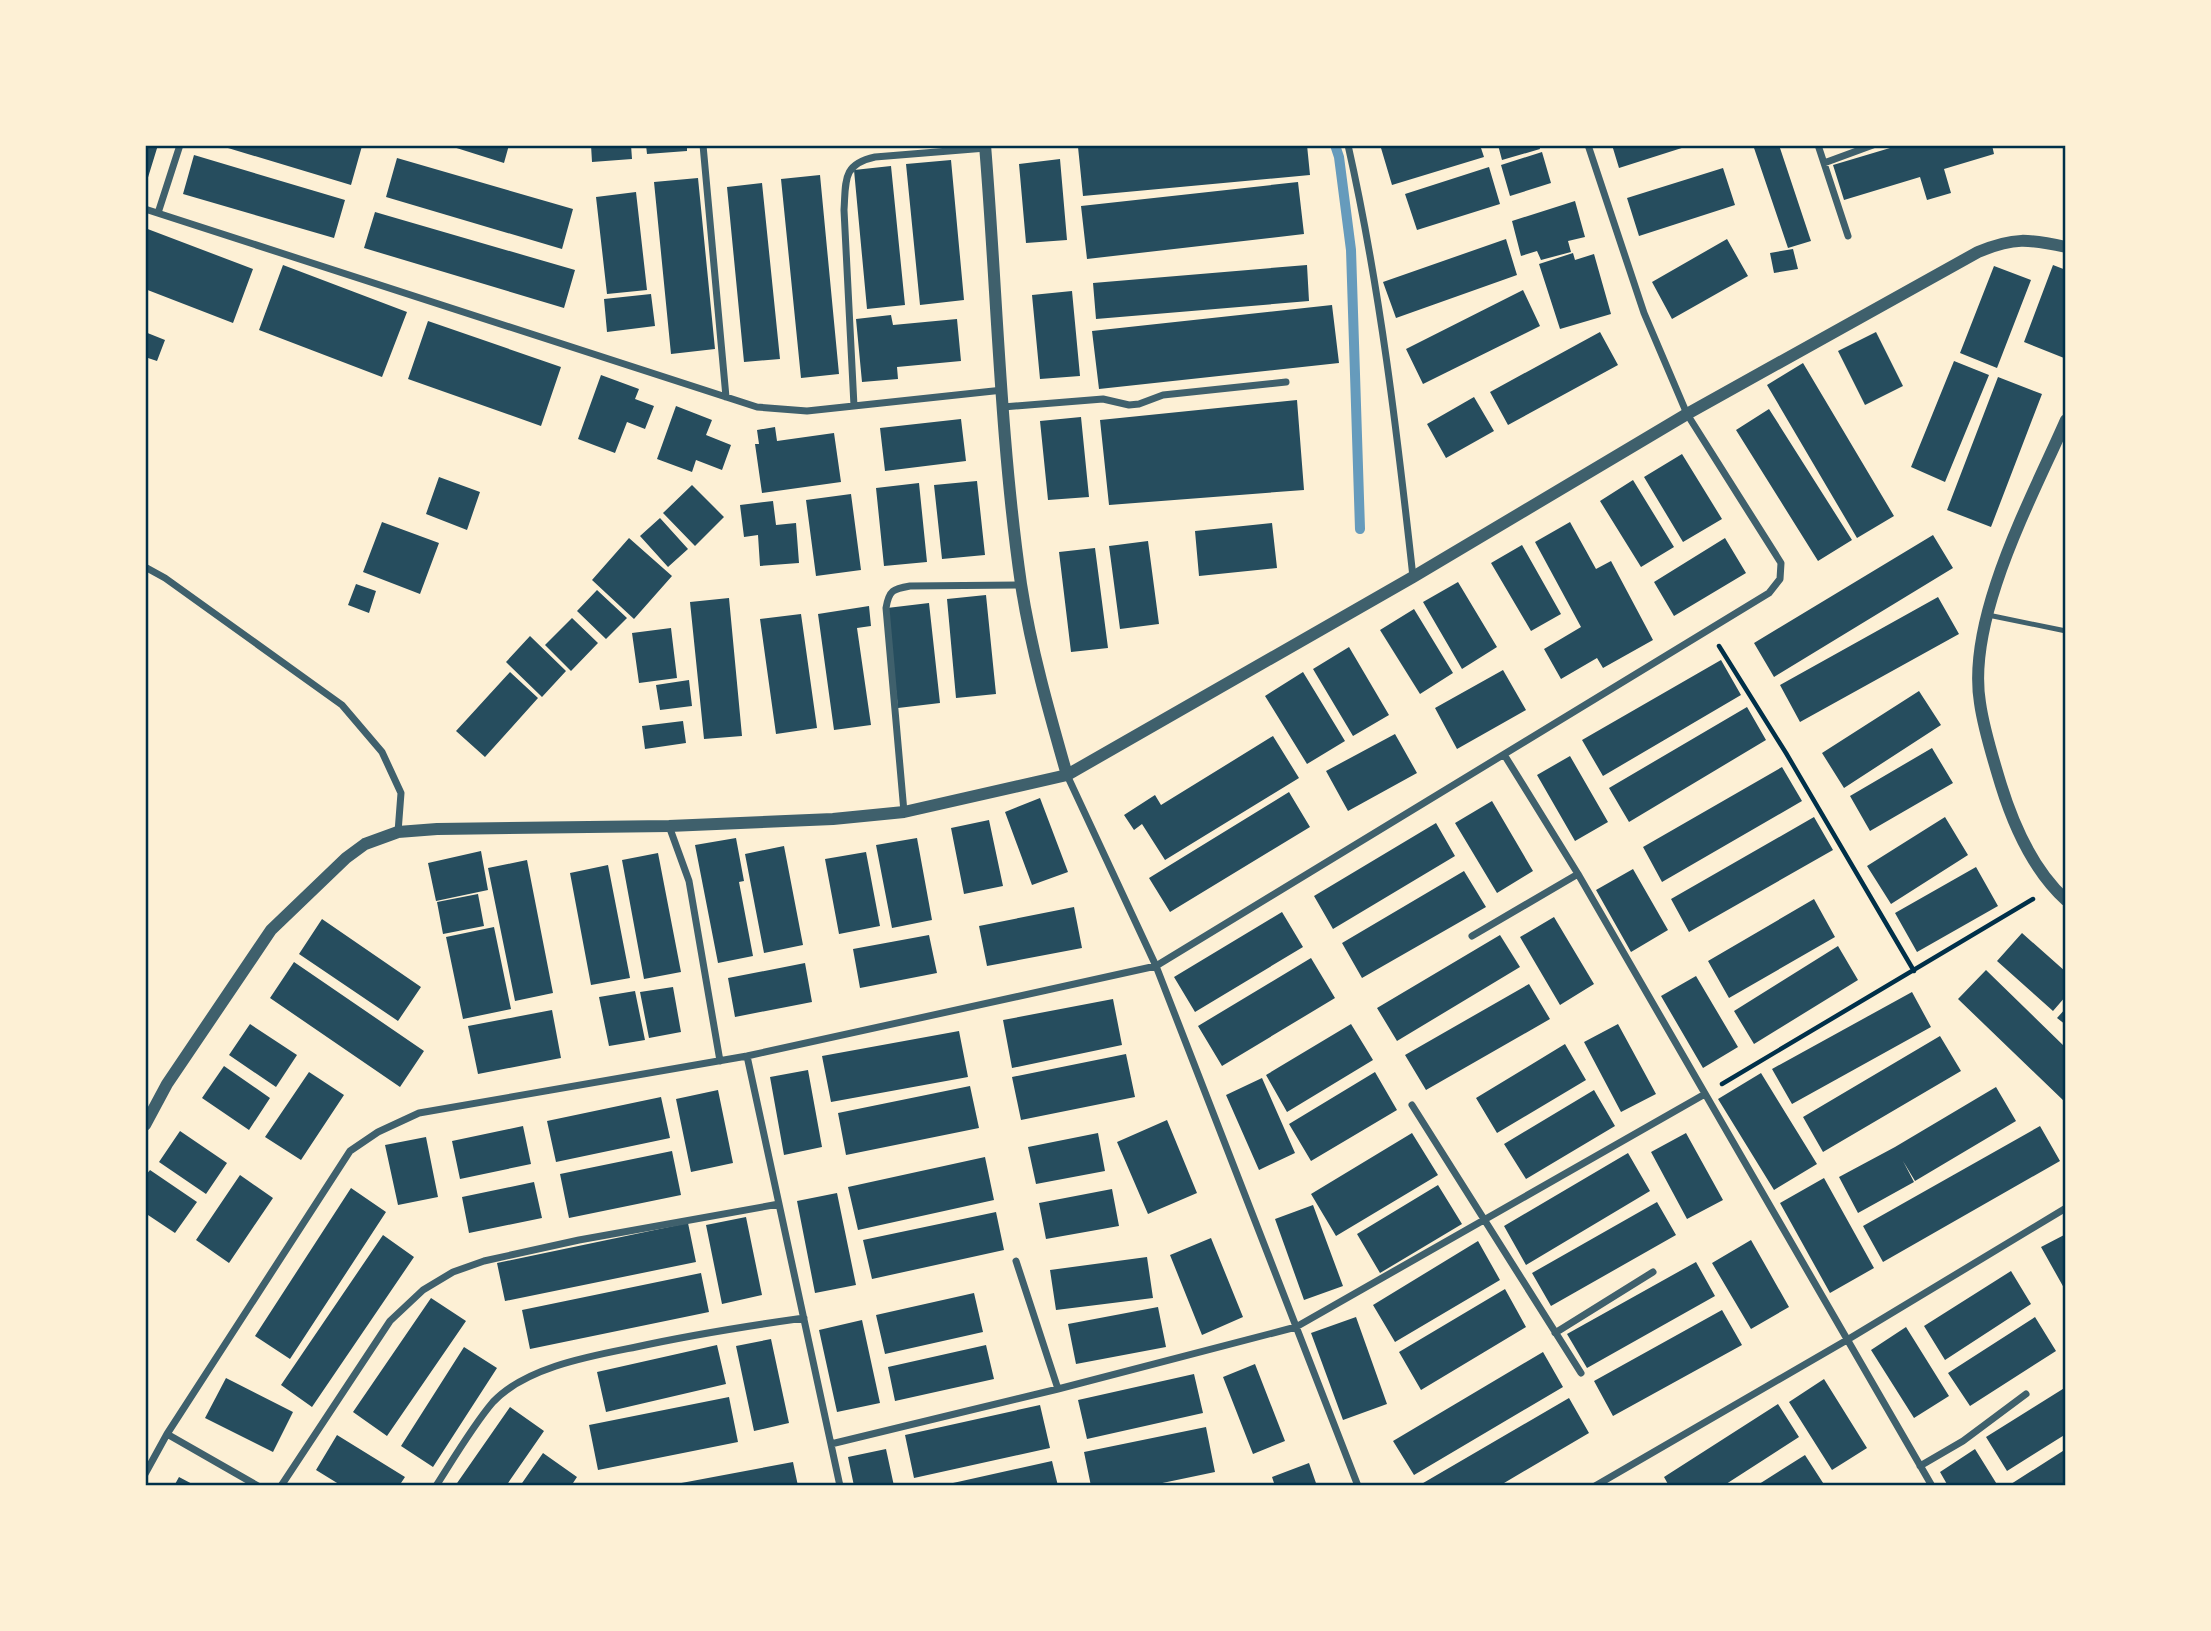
<svg xmlns="http://www.w3.org/2000/svg" width="2211" height="1631" font-family="'IBM Plex Sans',sans-serif">
  <style>
    .lines { fill: none; stroke-linecap: round; stroke-linejoin: round }
    .stream { stroke: #669bbc; stroke-width: 10 }
    .building { fill: #264d5e }
    .path { stroke: #003049; stroke-width: 4.5 }
    .service { stroke: #3f606c; stroke-width: 5 }
    .minor { stroke: #3f606c; stroke-width: 7 }
    .tertiary { stroke: #3f606c; stroke-width: 12 }
    .neatline { fill: none; stroke: #003049; stroke-width: 2.5 }
  </style>
  <rect width="100%" height="100%" fill="#fdf0d5"/>
  <g class="lines">
    <path class="stream" d="M1335,145L1339,157L1351,250L1360,529"/>
  </g>
  <path class="building" d="M145,145H158L146,184H145Z
    M218,145H358L362,146L351,185Z
    M447,145H509L504,163Z
    M591,145H631L632,159L592,162Z
    M646,145H687V151L647,154Z
    M1094,145H1307L1310,175L1083,196L1078,147Z
    M1390,145H1480L1484,157L1392,185L1381,148Z
    M1498,145H1539L1540,149L1502,160Z
    M1612,145H1688V146L1619,168Z
    M1753,145H1779L1811,241L1788,248Z
    M1900,145H1992L1994,154L1944,169L1951,193L1927,200L1920,177L1844,200L1833,165Z
    M1542,152L1551,183L1510,196L1501,165Z
    M194,155L345,200L334,238L183,194Z
    M397,158L573,209L562,249L386,197Z
    M1060,159L1067,240L1026,243L1019,164Z
    M951,160L964,300L920,305L906,164Z
    M891,166L905,305L867,309L854,170Z
    M1489,167L1500,204L1417,230L1405,194Z
    M1723,168L1735,205L1639,236L1627,198Z
    M820,175L839,374L801,378L781,179Z
    M698,178L715,349L671,354L654,182Z
    M1298,182L1304,234L1087,259L1081,206Z
    M762,183L780,359L744,362L727,187Z
    M636,192L647,290L607,294L596,197Z
    M1575,201L1585,237L1568,241L1571,252L1541,260L1537,251L1521,256L1512,221Z
    M375,212L575,270L564,308L364,248Z
    M145,228L253,269L233,323L145,289Z
    M1506,239L1517,275L1396,318L1383,282Z
    M1727,239L1748,276L1672,319L1652,282Z
    M1793,249L1798,269L1774,273L1770,253Z
    M1573,253L1575,260L1594,254L1611,314L1560,329L1539,264Z
    M283,265L407,312L382,377L259,330Z
    M1307,265L1309,301L1096,319L1093,283Z
    M2053,265L2066,270V352L2064,358L2024,342Z
    M1994,266L2031,280L1997,368L1960,353Z
    M1523,290L1540,326L1423,384L1406,349Z
    M1072,291L1080,376L1040,379L1032,295Z
    M651,294L655,326L607,332L604,299Z
    M1332,305L1339,363L1099,389L1092,331Z
    M891,315L893,325L957,319L961,361L897,367L898,379L862,382L856,319Z
    M428,321L561,367L541,426L408,379Z
    M145,332L165,340L157,361L145,357Z
    M1600,332L1618,365L1508,425L1490,392Z
    M1876,332L1903,386L1865,405L1838,351Z
    M1954,361L1989,375L1945,482L1911,467Z
    M1803,363L1894,516L1857,538L1767,385Z
    M601,375L639,389L635,399L654,406L645,429L627,422L615,453L578,439Z
    M1998,377L2042,394L1991,527L1947,510Z
    M1474,397L1494,431L1446,458L1427,424Z
    M1297,400L1304,490L1109,505L1100,420Z
    M676,406L712,420L706,435L731,445L722,470L696,460L692,472L657,459Z
    M1769,409L1852,540L1818,561L1736,430Z
    M1081,417L1089,497L1048,500L1040,421Z
    M961,419L966,461L885,471L880,428Z
    M775,427L777,441L834,433L841,482L762,493L755,444H759L757,430Z
    M1682,454L1722,519L1683,542L1644,477Z
    M439,477L480,492L467,530L426,514Z
    M1633,480L1674,547L1641,567L1600,501Z
    M977,481L985,555L942,559L934,485Z
    M919,483L927,562L884,566L876,488Z
    M692,485L724,517L695,546L663,513Z
    M851,494L861,570L816,576L806,500Z
    M773,501L776,525L796,523L799,563L760,566L758,535L744,537L740,505Z
    M660,518L688,549L668,567L640,536Z
    M382,522L439,543L420,594L363,572Z
    M1570,522L1596,569L1611,561L1653,640L1603,668L1597,658L1561,679L1544,649L1581,627L1535,542Z
    M1272,523L1277,568L1199,576L1195,531Z
    M1933,535L1953,568L1774,677L1754,643Z
    M629,538L672,576L634,619L592,580Z
    M1725,538L1746,573L1674,616L1654,582Z
    M1148,541L1159,624L1120,629L1109,546Z
    M1522,545L1561,614L1531,631L1491,563Z
    M1095,548L1108,648L1071,652L1059,552Z
    M1458,582L1497,647L1462,669L1423,602Z
    M356,584L376,591L369,613L348,605Z
    M597,590L627,618L606,639L577,611Z
    M986,595L996,694L956,698L947,599Z
    M1938,597L1959,634L1800,722L1780,685Z
    M729,598L742,736L704,739L690,602Z
    M929,603L940,703L898,708L887,608Z
    M869,606L871,626L857,628L871,725L834,730L818,614Z
    M1414,609L1453,673L1420,694L1380,630Z
    M801,614L817,728L776,734L760,619Z
    M572,618L598,643L571,671L545,645Z
    M671,628L677,678L639,683L632,633Z
    M530,636L566,671L542,697L506,662Z
    M1349,647L1389,715L1353,736L1313,669Z
    M1721,660L1741,695L1603,776L1582,740Z
    M1503,670L1526,710L1457,749L1435,708Z
    M510,672L538,698L485,757L456,731Z
    M1303,672L1345,741L1307,764L1265,696Z
    M689,680L692,706L660,710L656,685Z
    M1919,691L1941,725L1844,788L1822,753Z
    M1747,707L1766,740L1629,822L1609,788Z
    M683,721L686,743L645,749L642,726Z
    M1395,734L1417,773L1348,811L1326,771Z
    M1273,736L1299,778L1165,860L1142,824L1134,830L1124,815L1155,795L1161,805Z
    M1932,748L1953,783L1870,831L1850,796Z
    M1570,756L1608,822L1575,841L1537,775Z
    M1782,767L1802,801L1662,882L1643,847Z
    M1289,792L1310,827L1170,912L1149,878Z
    M1040,798L1068,872L1032,885L1005,812Z
    M1492,801L1533,871L1497,893L1455,823Z
    M1814,817L1833,850L1689,932L1671,899Z
    M1945,817L1968,855L1891,904L1867,866Z
    M989,820L1003,886L964,894L951,828Z
    M1436,823L1455,856L1333,929L1314,896Z
    M736,838L744,881L739,882L753,956L718,963L695,845Z
    M917,838L932,920L892,928L876,845Z
    M784,846L803,945L764,953L745,854Z
    M481,851L488,890L436,901L428,863Z
    M866,852L880,926L839,934L825,859Z
    M658,853L681,972L644,979L622,860Z
    M527,860L553,993L515,1001L488,868Z
    M608,865L630,978L591,985L570,873Z
    M1976,867L1998,906L1917,952L1895,913Z
    M1633,869L1668,930L1631,952L1596,890Z
    M1464,871L1486,907L1362,978L1342,943Z
    M478,894L484,926L443,934L437,902Z
    M1814,899L1835,937L1729,998L1708,961Z
    M1074,907L1082,948L987,966L979,926Z
    M1282,912L1303,947L1195,1012L1174,977Z
    M1554,917L1594,984L1560,1005L1520,937Z
    M322,919L421,987L398,1021L299,954Z
    M494,927L511,1009L463,1019L446,937Z
    M2022,933L2066,972V996L2053,1011L1997,961Z
    M929,935L937,973L860,988L853,949Z
    M1500,935L1520,967L1397,1041L1377,1008Z
    M1838,946L1858,980L1754,1044L1734,1011Z
    M1311,958L1335,998L1222,1066L1198,1026Z
    M294,962L424,1051L400,1087L270,998Z
    M805,963L812,1002L735,1017L728,978Z
    M1986,970L2066,1048V1103L1958,999Z
    M1696,976L1738,1047L1703,1068L1661,996Z
    M1529,984L1550,1019L1426,1090L1405,1055Z
    M673,987L681,1032L649,1038L640,992Z
    M635,991L645,1040L609,1046L599,997Z
    M1912,992L1931,1027L1792,1104L1772,1069Z
    M1113,999L1122,1045L1012,1068L1003,1020Z
    M2066,1008V1025L2057,1018Z
    M552,1010L561,1058L478,1074L468,1026Z
    M250,1024L297,1055L276,1087L229,1055Z
    M1351,1024L1373,1060L1287,1112L1266,1075Z
    M1618,1024L1656,1094L1621,1112L1584,1042Z
    M959,1031L968,1077L831,1102L822,1056Z
    M1940,1036L1961,1071L1823,1152L1803,1117Z
    M1565,1044L1586,1080L1497,1133L1476,1098Z
    M1126,1054L1135,1097L1021,1120L1012,1077Z
    M224,1066L270,1098L249,1130L202,1098Z
    M808,1070L822,1147L784,1155L770,1077Z
    M309,1072L344,1095L301,1160L265,1137Z
    M1375,1072L1397,1110L1311,1161L1289,1124Z
    M1761,1073L1817,1164L1774,1190L1718,1099Z
    M1262,1078L1295,1153L1259,1170L1226,1095Z
    M970,1086L979,1128L846,1155L838,1113Z
    M1996,1087L2016,1121L1915,1181L1903,1161L1914,1182L1858,1213L1839,1177L1895,1147Z
    M718,1090L733,1163L691,1172L676,1099Z
    M1594,1090L1615,1126L1526,1179L1504,1144Z
    M661,1097L670,1138L556,1162L547,1121Z
    M1167,1120L1197,1193L1148,1214L1117,1142Z
    M523,1126L531,1164L460,1179L452,1141Z
    M2040,1126L2060,1161L1883,1262L1863,1226Z
    M180,1131L227,1163L206,1194L159,1162Z
    M1098,1133L1105,1171L1036,1184L1028,1147Z
    M1412,1133L1438,1175L1336,1236L1311,1194Z
    M1686,1133L1723,1200L1687,1219L1651,1152Z
    M426,1137L438,1197L398,1205L385,1145Z
    M672,1151L681,1195L569,1218L560,1174Z
    M1628,1153L1650,1191L1526,1265L1504,1226Z
    M985,1157L994,1200L858,1230L848,1187Z
    M150,1170L197,1202L175,1233L145,1213V1176Z
    M240,1175L273,1198L229,1263L196,1240Z
    M1824,1178L1874,1268L1830,1293L1780,1203Z
    M534,1182L542,1218L469,1233L462,1197Z
    M1438,1185L1462,1224L1380,1273L1357,1234Z
    M351,1188L386,1212L290,1359L255,1336Z
    M1112,1189L1119,1226L1046,1239L1039,1203Z
    M837,1193L856,1285L815,1293L797,1201Z
    M1657,1202L1676,1235L1551,1306L1532,1273Z
    M1313,1205L1343,1286L1304,1300L1275,1219Z
    M996,1212L1004,1250L872,1279L863,1240Z
    M746,1217L762,1295L722,1304L706,1225Z
    M688,1223L696,1262L505,1301L497,1263Z
    M2066,1234V1287L2064,1288L2041,1247Z
    M383,1235L414,1257L312,1407L281,1385Z
    M1211,1238L1243,1317L1202,1335L1170,1255Z
    M1751,1240L1789,1307L1751,1329L1712,1263Z
    M1478,1241L1500,1280L1395,1342L1373,1305Z
    M1147,1257L1153,1298L1056,1310L1050,1270Z
    M1696,1262L1715,1296L1587,1368L1567,1334Z
    M2011,1271L2031,1304L1945,1360L1924,1326Z
    M701,1273L709,1312L530,1349L522,1310Z
    M1505,1289L1526,1327L1421,1390L1399,1352Z
    M974,1293L983,1332L885,1354L876,1315Z
    M431,1298L466,1321L387,1436L353,1412Z
    M1158,1307L1166,1347L1076,1364L1068,1324Z
    M1722,1310L1742,1345L1613,1416L1594,1381Z
    M1356,1317L1387,1404L1343,1420L1311,1333Z
    M2035,1317L2056,1351L1970,1406L1948,1373Z
    M862,1320L880,1403L837,1412L819,1330Z
    M1906,1327L1949,1396L1914,1418L1871,1350Z
    M771,1339L789,1423L754,1431L736,1346Z
    M717,1345L726,1384L606,1412L597,1372Z
    M986,1345L994,1379L895,1401L888,1367Z
    M464,1347L497,1368L433,1467L401,1446Z
    M1543,1352L1563,1387L1414,1475L1393,1441Z
    M1255,1364L1285,1441L1253,1454L1223,1377Z
    M1194,1374L1203,1413L1087,1439L1078,1400Z
    M226,1378L293,1412L273,1452L205,1418Z
    M1824,1379L1867,1448L1832,1470L1789,1402Z
    M2066,1387V1434L2007,1471L1986,1437Z
    M729,1397L738,1442L598,1470L589,1425Z
    M1569,1398L1589,1433L1499,1486H1418Z
    M1778,1404L1799,1437L1723,1486H1669L1664,1477Z
    M1040,1405L1050,1448L914,1478L905,1435Z
    M510,1407L544,1431L506,1486H455Z
    M1206,1427L1215,1472L1148,1486H1091L1084,1452Z
    M337,1435L405,1477L399,1486H342L316,1470Z
    M886,1449L894,1486H854L848,1457Z
    M1975,1449L1998,1486H1948L1940,1472Z
    M2066,1449V1486H2012L2011,1484Z
    M543,1453L577,1477L571,1486H520Z
    M1805,1455L1825,1486H1756Z
    M1052,1461L1058,1486H944V1485Z
    M793,1462L798,1486H676V1484Z
    M1309,1463L1317,1486H1275L1272,1477Z
    M179,1477L196,1486H174Z"/>
  <g class="lines">
    <path class="path" d="M1719,646L1786,753L1914,971
      M1722,1084L2033,899"/>
    <path class="service" d="M1988,615L2066,631"/>
    <path class="minor" d="M703,145L726,397
      M1348,145C1380,287 1397,432 1413,577
      M1818,145L1848,236
      M1824,163L1873,145
      M145,209L757,407L807,411L1003,390
      M158,213L180,145
      M854,406L844,210C846,181 842,164 875,157L986,148
      M1003,407L1103,399L1129,405L1139,404L1163,395L1286,382
      M145,567L165,578L342,705L382,752L401,793L398,832
      M1505,756L1578,874L1932,1486
      M1067,775L1156,966L1358,1486
      M904,812L886,608C889,590 893,589 910,586L1021,585
      M669,826L689,881L720,1061
      M1472,936L1578,874
      M747,1056L840,1486
      M1412,1105L1581,1373
      M1016,1261L1058,1389
      M1555,1333L1653,1272
      M167,1434L258,1486
      M831,1444L1058,1389L1296,1327L1705,1094
      M1920,1466L1963,1441L2026,1394
      M145,1474L167,1434L350,1151L378,1132L419,1113L747,1056L1156,966L1769,593L1780,579L1781,563L1687,414L1644,313L1588,145
      M281,1486L390,1321L423,1290L453,1272L484,1261L579,1240L779,1204
      M436,1486C452,1461 474,1424 493,1402C526,1367 591,1356 636,1347C691,1335 747,1326 804,1318
      M1595,1486L1847,1340L2066,1208"/>
    <path class="tertiary" d="M985,145C997,291 1000,439 1021,584C1031,649 1049,712 1067,775
      M2066,420C2032,498 1966,618 1980,703C1984,731 1993,758 2001,785C2014,827 2033,870 2066,900
      M145,1125L167,1084L271,930L346,858L365,844L398,832L437,829L669,826L833,819L904,812L1067,775L1413,577L1687,414L1978,252C2014,237 2028,239 2066,247"/>
  </g>
  <rect width="2211" height="1631" fill="none" stroke="#fdf0d5" stroke-width="294"/>
  <rect x="147" y="147" width="1917" height="1337" class="neatline"/>
</svg>
